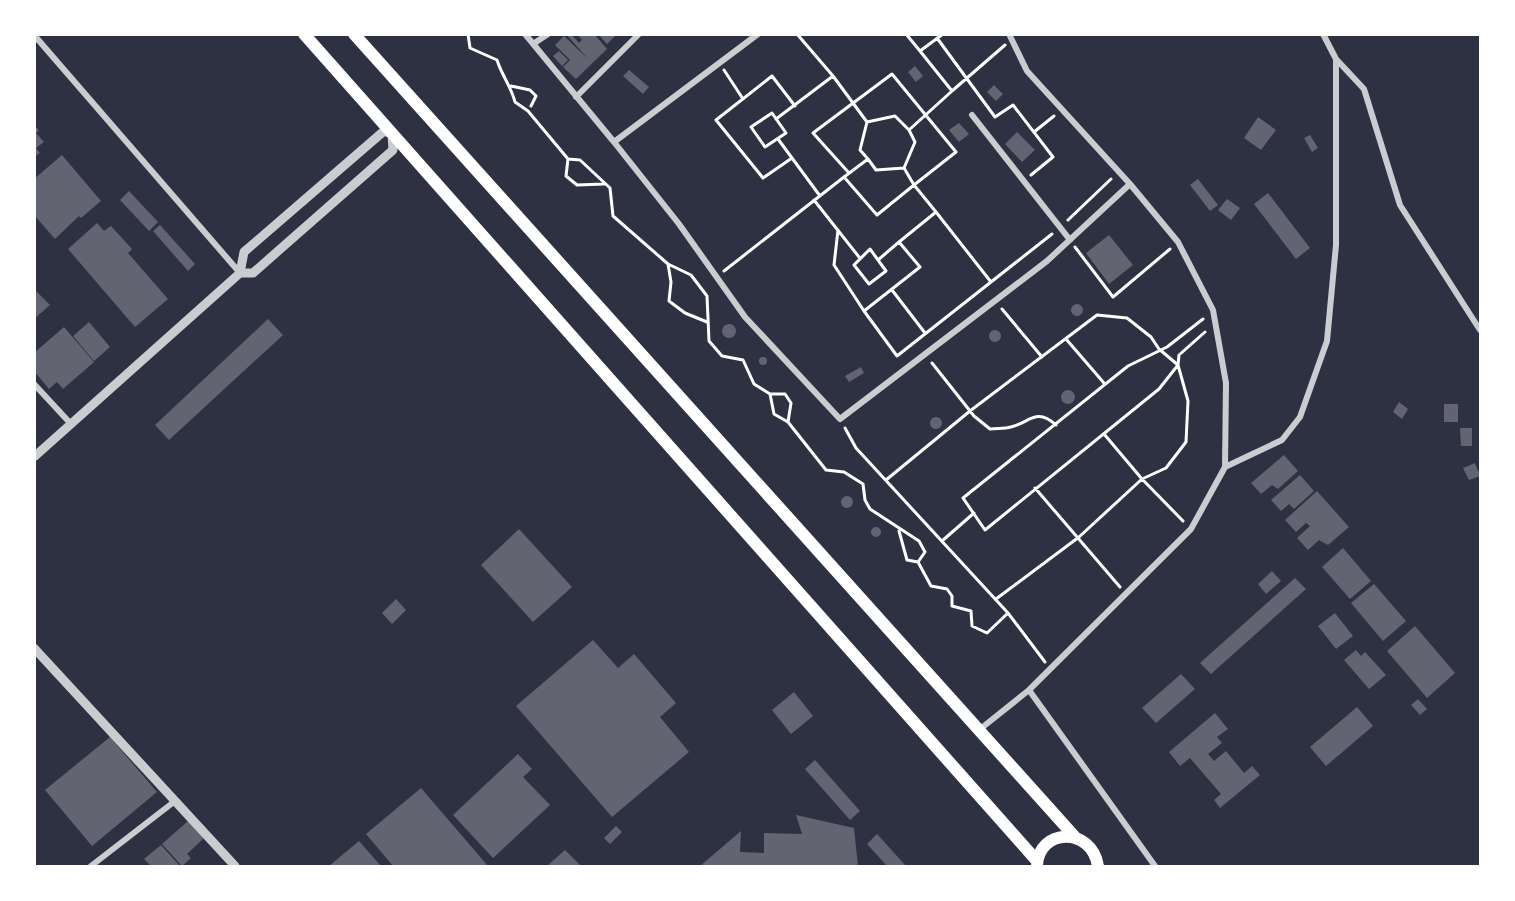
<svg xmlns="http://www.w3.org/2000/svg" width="1515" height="901" font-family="'PT Sans Narrow',sans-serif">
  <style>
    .building { fill: #626471 }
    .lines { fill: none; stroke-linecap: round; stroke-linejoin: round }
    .path { stroke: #fff; stroke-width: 3 }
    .minor { stroke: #caccd0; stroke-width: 6 }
    .tertiary { stroke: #caccd0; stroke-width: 9 }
    .primary { stroke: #fff; stroke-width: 12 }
  </style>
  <rect width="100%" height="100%" fill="#2d3142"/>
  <path class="building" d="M566,34H571L579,43L582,40L577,34H594L607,49L576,79L563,67L570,60L555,45L564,36L588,59Z
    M598,34H617L607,44Z
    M559,51L568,60L562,66L553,56Z
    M915,66L923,76L916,82L908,72Z
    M629,70L649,87L643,94L623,76Z
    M994,85L1003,94L996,101L987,92Z
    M1258,117L1276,130L1261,150L1244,138Z
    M959,123L969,134L959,142L949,130Z
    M34,125L39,130L36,133L44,142L36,148L40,153L34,157Z
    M1017,132L1035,150L1022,162L1005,144Z
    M1310,135L1318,148L1312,152L1304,138Z
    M62,155L101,201L81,218L79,216L55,239L34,215V179Z
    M1198,179L1218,205L1210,211L1190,185Z
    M129,191L158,222L149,231L120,200Z
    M1268,193L1310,248L1296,259L1254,204Z
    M1227,199L1240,208L1231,220L1218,210Z
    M97,223L104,231L111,226L132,249L128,253L168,299L135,327L68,249Z
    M160,225L195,264L188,271L153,231Z
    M1109,235L1133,265L1109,284L1086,253Z
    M34,289L50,305L34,319Z
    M1071 310a6 6 0 1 1 12 0a6 6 0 1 1-12 0Z
    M268,319L283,335L169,440L155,425Z
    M89,322L110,347L94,361L73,336Z
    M722 331a7 7 0 1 1 14 0a7 7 0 1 1-14 0Z
    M64,327L94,362L63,389L57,382L49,389L34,371V353Z
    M989 336a6 6 0 1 1 12 0a6 6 0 1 1-12 0Z
    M759 361a4 4 0 1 1 8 0a4 4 0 1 1-8 0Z
    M861,367L864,373L849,382L845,376Z
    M1061 397a7 7 0 1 1 14 0a7 7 0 1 1-14 0Z
    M1399,402L1408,409L1402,419L1393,412Z
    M1444,404H1458V422H1444Z
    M930 423a6 6 0 1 1 12 0a6 6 0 1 1-12 0Z
    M1460,428H1472V446H1461Z
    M1284,455L1298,471L1278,489L1272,485L1261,494L1251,483Z
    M1475,463L1480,476L1469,480L1463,468Z
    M1300,475L1314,491L1294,509L1289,504L1281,511L1271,500Z
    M1317,491L1349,527L1328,545L1319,540L1308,550L1297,538L1310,526L1306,523L1296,532L1285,520Z
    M841 502a6 6 0 1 1 12 0a6 6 0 1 1-12 0Z
    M871 532a5 5 0 1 1 10 0a5 5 0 1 1-10 0Z
    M519,529L572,587L533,622L481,565Z
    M1343,548L1371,581L1350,599L1322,567Z
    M1272,571L1281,581L1266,594L1258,584Z
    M1295,578L1306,589L1211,674L1200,663Z
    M1374,584L1406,621L1383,641L1351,603Z
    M396,599L406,610L392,624L382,613Z
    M1335,613L1353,636L1336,649L1318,626Z
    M1415,626L1455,673L1427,698L1387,651Z
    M593,640L618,668L634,654L676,703L660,717L689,752L612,817L516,706Z
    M1356,650L1361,656L1365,652L1386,675L1369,689L1344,660Z
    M1181,674L1195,689L1156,723L1142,708Z
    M794,692L813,716L791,734L772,710Z
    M1418,699L1427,709L1420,715L1411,705Z
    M1357,707L1373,726L1326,766L1310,747Z
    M1215,713L1228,729L1217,737L1222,743L1208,754L1214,761L1226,751L1244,773L1252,766L1260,775L1220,808L1214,800L1221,794L1190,758L1180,766L1169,752Z
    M110,737L157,792L92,846L45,790Z
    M518,754L532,769L523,777L550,805L493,858L453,815Z
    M815,760L860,811L850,820L805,769Z
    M421,788L488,866H393L366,834Z
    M796,815L854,828L858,866H700L741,831L740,852L764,853V833L802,834Z
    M188,821L204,838L187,854L191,858L182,866L162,844Z
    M616,826L622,832L610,844L604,838Z
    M877,834L906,866H887L867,844Z
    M359,841L381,866H329Z
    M161,845L180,866H151L144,859Z
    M565,850L581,866H547Z"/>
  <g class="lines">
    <path class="path" d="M468,34L470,48L497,60C502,76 511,86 515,102L528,111L568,159L580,160L610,188L613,216L668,264L691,275L707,296L709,341L722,356L743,360L754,384L770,394L774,414L788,422L826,470L844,472L863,484L865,500L870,509L919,541L925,552L918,562L931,586L947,589L952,596V606L971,611L972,626L987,633L1008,613
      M797,34L833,76
      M906,34L920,51
      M937,38L995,117L1013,105L1053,157L1031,175
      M724,70L743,99
      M511,86L530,90L536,96L531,106
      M952,91L1005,45
      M772,113L786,133L765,147L751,127Z
      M776,119L833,76L867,122L860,150L868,159L844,177
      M867,122L895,116L909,130L952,91L920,51L943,34
      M1034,132L1054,116
      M778,139L820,196
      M792,158L763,178L716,120L772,76L795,106
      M568,159L566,176L577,185L604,184
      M904,168L915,142L909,130
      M849,173L813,133L892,74L956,152L914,185L904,168L876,170L868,159
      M814,200L859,257
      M1068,220L1111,179
      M838,230L834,265L864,311
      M1075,247L1113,297L1170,249
      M870,249L886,271L869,284L854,265Z
      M878,260L899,242
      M668,264L671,282L669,301L685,313L707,322
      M724,271L844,177L877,215L914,185L936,212
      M991,282L936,212L899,242L920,267L864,311L897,356L1052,234
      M892,290L925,333
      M1002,309L1042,357
      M1203,319L1167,347L1128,366L963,498L985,530L1159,389L1178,365L1179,355L1205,332
      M1066,339L1104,383
      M932,363L974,416L990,429C997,428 1004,429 1011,427C1029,423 1036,407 1056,425
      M770,394H785L791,403L788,422
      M845,428L856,448L1008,613L1045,662
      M1104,434L1142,479L1183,521
      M886,480L970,411L1097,315L1127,318L1151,337L1159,349L1178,365L1188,401L1186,442L1166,468L1142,479L1079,537L996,599
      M1035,488L1120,587
      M899,531L907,560L918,562
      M942,541L974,513"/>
    <path class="minor" d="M525,34L614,142L758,34
      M1009,34L1027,71L1130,184L1178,242L1213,310L1226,383L1225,467
      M34,35L240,273
      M533,44L548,34
      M1336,59L1364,89L1400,205L1480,330
      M576,97L639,34
      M972,115L1070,240
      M614,142L679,224L745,317L840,419L1047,261L1130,184
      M34,384L71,424
      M1029,690L1155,866
      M979,730L1029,690L1191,529L1225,467L1282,440L1300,417L1327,341L1336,245V59L1323,34
      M91,866L175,801"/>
    <path class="tertiary" d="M34,457L240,273H253L393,150L392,134L384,131L244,252L240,273
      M34,648L235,866"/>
    <path class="primary" d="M304,34L1037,861
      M354,34L1075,837
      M1037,866C1038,828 1092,826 1098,866"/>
  </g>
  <rect width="1515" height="901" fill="none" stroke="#ffffff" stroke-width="72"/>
</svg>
